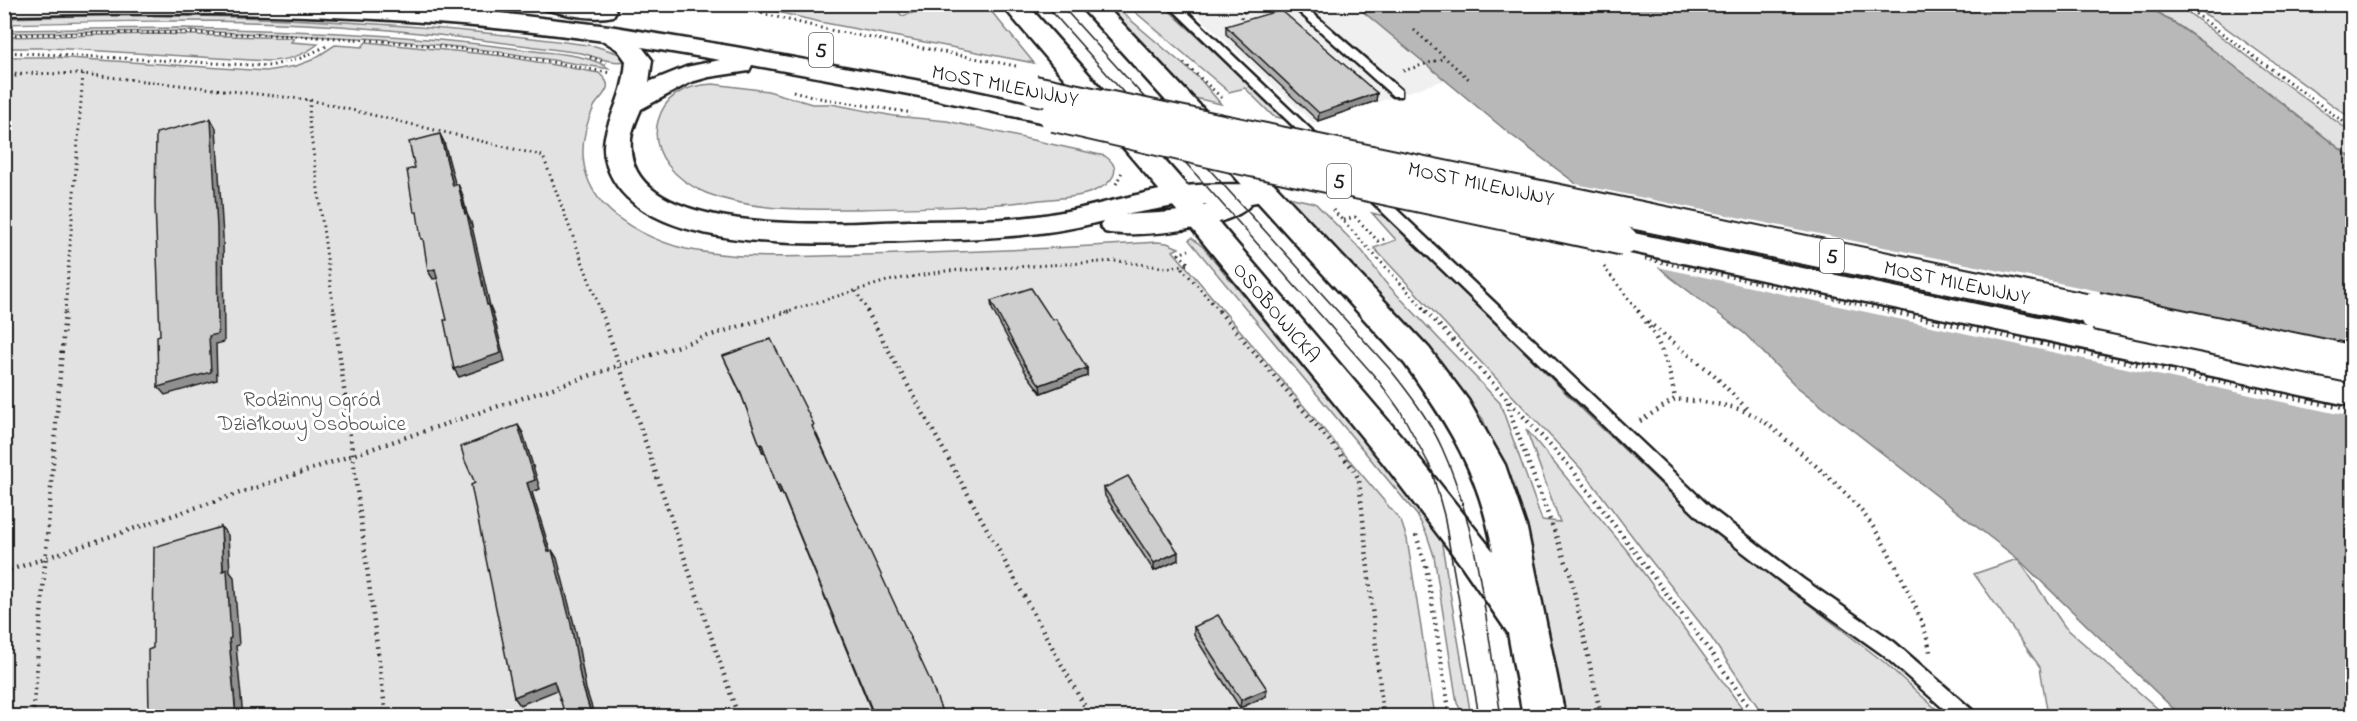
<svg xmlns="http://www.w3.org/2000/svg" width="2357" height="721" font-family="'Indie Flower',sans-serif">
  <style>
    .built { fill: #f0f0f0 }
    .green { fill: #e2e2e2; stroke: #7f7f7f; stroke-width: 1.5 }
    .water { fill: #b8b8b8; stroke: #7a7a7a; stroke-width: 1.5 }
    .pier { fill: #fff }
    .lines { fill: none; stroke-linecap: round; stroke-linejoin: round }
    .service-casing { stroke: #1c1c1c; stroke-width: 5 }
    .tertiary-casing { stroke: #1c1c1c; stroke-width: 5 }
    .primary-casing { stroke: #1c1c1c; stroke-width: 5 }
    .path-far1 { stroke: #1c1c1c; stroke-width: 3; stroke-dasharray: 1.5 4; stroke-linecap: butt }
    .path { stroke: #1c1c1c; stroke-width: 4.5; stroke-dasharray: 1.5 5; stroke-linecap: butt }
    .service { fill: #fff; fill-rule: evenodd }
    .tertiary { fill: #fff; fill-rule: evenodd }
    .primary { fill: #fff; fill-rule: evenodd }
    .tram { stroke: #1c1c1c; stroke-width: 1.5 }
    .primary-bridge-far1-casing { stroke: #1c1c1c; stroke-width: 32; stroke-linecap: butt }
    .primary-bridge-casing { stroke: #1c1c1c; stroke-width: 41; stroke-linecap: butt }
    .path-bridge-far1 { stroke: #1c1c1c; stroke-width: 3; stroke-dasharray: 1.5 4; stroke-linecap: butt }
    .path-bridge { stroke: #1c1c1c; stroke-width: 4.5; stroke-dasharray: 1.5 5; stroke-linecap: butt }
    .primary-bridge-far1 { stroke: #fff; stroke-width: 28 }
    .primary-bridge { stroke: #fff; stroke-width: 37 }
    .wall { fill: #b1b1b1; stroke: #1c1c1c; stroke-width: 1.5 }
    .shaded-wall { fill: #909090; stroke: #1c1c1c; stroke-width: 1.5 }
    .building { fill: #cecece; stroke: #1c1c1c; stroke-width: 1.5 }
    .labels { text-anchor: middle; stroke-width: 6; stroke-linejoin: round; paint-order: stroke }
    .shield { fill: #fff; stroke: #606060; stroke-width: 1.5 }
    .shield-label { font-size: 20px; font-weight: bold; fill: #1c1c1c }
    .street-label { font-size: 21px; fill: #1c1c1c; stroke: #fff }
    .park-label { font-size: 21px; fill: #575757; stroke: #fff }
  </style>
  <rect width="100%" height="100%" fill="#fff"/>
  <filter id="ink" filterUnits="userSpaceOnUse"><feTurbulence type="fractalNoise" baseFrequency=".0167" numOctaves="2"/><feDisplacementMap in="SourceGraphic" scale="12" xChannelSelector="R" yChannelSelector="G"/><feConvolveMatrix kernelMatrix="1 2 1 2 8 2 1 2 1" color-interpolation-filters="sRGB"/></filter>
  <g filter="url(#ink)">
    <path class="built" d="M1203,4L1355,5L1445,80L1313,123L1190,8Z"/>
    <path class="green" d="M748,5H893L902,16L916,12L911,5H986L1034,63L820,22Z
      M1101,5H1113L1200,79L1221,104L1186,96Z
      M1127,5H1163L1288,120L1273,116L1245,88L1229,92Z
      M2146,5H2176L2182,8L2352,133V158C2284,107 2219,49 2146,5Z
      M2189,5H2352V119L2215,20Z
      M124,15C282,16 439,24 595,46L620,54L627,61C611,64 597,57 581,53C495,41 409,30 323,25C217,19 111,21 5,24L4,18Z
      M179,28C295,30 411,34 526,50C552,54 588,53 610,69L495,51L381,39L191,31L4,33L5,30Z
      M157,34L294,38L291,42L318,44C303,56 286,61 267,61L51,48H5V37Z
      M366,42L503,56L599,73C603,77 609,82 607,88C605,95 597,101 594,107C578,140 578,175 603,204C623,226 657,242 686,249C744,261 804,256 862,255C961,252 1059,249 1157,242L1167,243L1179,248L1173,251L1401,521L1407,539L1435,716H5V57H53L266,71L296,66L312,60L335,45L362,47Z
      M713,84L768,91L812,104H831L894,116L947,121L1105,156C1124,169 1112,184 1094,191C1075,199 1052,198 1032,201C974,207 917,208 859,209C808,209 754,212 706,193C677,181 649,154 658,121C665,94 688,85 713,84Z
      M1284,196L1315,203L1363,252L1385,282L1500,403L1542,520L1560,522L1526,429L1629,553L1748,716H1564L1521,517L1483,419L1446,371Z
      M1372,213L1388,217L1592,419L1699,520L1884,662L1944,716H1764L1708,633L1648,557L1584,472L1374,248L1396,240Z
      M1192,238L1204,248L1440,533L1471,716H1464L1457,703L1434,556L1427,535L1417,515L1189,240Z
      M2018,559L2065,627L2166,716H2048L2040,667L1974,574Z"/>
    <path class="water" d="M1355,5H2146C2219,49 2284,107 2352,158V716H2181L2018,559L1796,386L1745,334L1670,277L1589,204L1574,182L1510,134Z"/>
    <path class="pier" d="M1571,183L2352,343V417L1653,266L1587,206Z"/>
    <g class="lines">
      <defs>
        <path id="service" d="M1167,4H1179L1324,142L1326,145L1324,148H1316Z
          M1290,4H1302L1401,90V96H1393Z
          M1370,188L1375,189L1712,509L1803,579L1894,642L1972,710L1974,716H1952L1882,654L1791,589L1700,519L1365,195L1363,192Z"/>
        <path id="tertiary" d="M1001,4H1027L1209,211L1408,444L1493,551C1479,473 1450,427 1405,364L1078,4H1104L1429,348L1468,400L1505,465L1527,529L1565,716H1523L1508,633L1462,566L1384,464L1189,225Z"/>
        <path id="primary" d="M4,4H404L491,12L609,26L735,47L953,87L1064,111L1068,117L1064,123L1054,125L919,96L752,65L749,71L709,77L691,82L641,109C637,119 632,129 631,139C621,242 847,223 908,221C959,220 1012,222 1062,212C1101,205 1137,193 1177,187C1205,183 1235,185 1263,184L1273,187L1277,193L1273,199L1251,203C1238,229 1132,239 1105,232L1100,225L1103,221C1034,239 975,238 904,241C829,244 638,258 607,166C598,139 611,121 619,96C623,85 625,73 626,61L618,50L604,41C401,12 208,12 4,15ZM642,47L720,60L686,67L649,82L652,60ZM1207,204C1181,214 1152,213 1124,215L1180,205Z
          M541,4H607L613,6L616,11L613,16C593,21 564,14 544,9Z
          M1624,231L2352,382V406L1613,248L1609,241L1613,234Z"/>
      </defs>
      <use href="#service" class="service-casing"/>
      <use href="#tertiary" class="tertiary-casing"/>
      <use href="#primary" class="primary-casing"/>
      <path class="path-far1" d="M724,4L825,29L1016,66
        M2182,4L2352,128
        M1241,18L1248,4
        M1414,30L1471,81
        M4,35C167,31 332,31 494,53C533,58 572,66 611,73
        M4,52L270,66L301,58L329,45
        M590,57L606,63
        M1184,63L1222,98
        M1403,71L1445,58
        M4,73L83,74L310,100L543,156L601,312
        M4,79L24,74
        M793,91L819,98L912,113
        M310,100L309,120L334,312
        M1116,184L1123,170
        M1333,210L1427,312
        M1344,220L1355,217L1378,241L1388,238
        M1604,267L1639,312
        M1182,268L1220,312
        M856,291L868,312
        M65,312L83,74
        M785,312L887,281L946,271L1118,261L1167,268L1189,264L1179,254L1189,250"/>
      <path class="path" d="M334,311L386,716
        M601,311L738,716
        M867,311L1090,716
        M1219,311L1355,471L1359,480L1383,716
        M1426,311L1571,468L1713,655L1755,716
        M1638,311C1659,337 1670,366 1675,399
        M1648,322L1714,375L1750,412
        M1508,402L1511,416L1570,573L1601,716
        M1640,421L1675,399C1699,402 1729,403 1751,414C1766,421 1778,433 1791,444C1818,468 1847,491 1869,521C1887,545 1927,623 1930,652
        M1416,535L1426,566L1450,716
        M4,572L705,337L790,311
        M33,716L65,311"/>
      <use href="#service" class="service"/>
      <use href="#tertiary" class="tertiary"/>
      <use href="#primary" class="primary"/>
      <path class="tram" d="M1045,4L1378,380L1401,412L1431,468L1444,515L1479,716
        M1060,4L1389,368C1409,393 1429,419 1442,448C1480,532 1486,627 1501,716"/>
      <defs>
        <path id="primary-bridge-far1" d="M1034,90L2104,312
          M1054,117L1228,157L1624,241"/>
        <path id="primary-bridge" d="M2096,311L2352,364"/>
      </defs>
      <use href="#primary-bridge-far1" class="primary-bridge-far1-casing"/>
      <use href="#primary-bridge" class="primary-bridge-casing"/>
      <path class="path-bridge-far1" d="M1645,259L1895,312"/>
      <path class="path-bridge" d="M1888,311L2352,410"/>
      <use href="#primary-bridge-far1" class="primary-bridge-far1"/>
      <use href="#primary-bridge" class="primary-bridge"/>
    </g>
    <path class="wall" d="M1226,26L1377,93L1376,101L1318,121L1226,34Z
      M991,301L1052,320L1087,368V376L1041,393L1026,373L992,309Z
      M723,356L816,433L944,717H874L782,493L780,494L765,452L763,453L743,399Z
      M1104,488L1178,560L1154,571L1105,496Z
      M1194,627L1266,696L1240,708L1194,635Z"/>
    <path class="shaded-wall" d="M1377,93L1376,101L1318,121L1319,113Z
      M211,119L216,128L223,236L224,342L216,344L217,380L165,395L158,387L209,336Z
      M440,134L444,142L458,194L453,186Z
      M458,184L462,193L467,214L471,222L490,306L493,313L505,361L459,377L454,369L487,305Z
      M435,269L440,278L433,279L428,271Z
      M1087,368V376L1041,393L1040,385Z
      M518,425L523,433L540,489L532,492L553,560L548,552L527,483Z
      M762,444L765,452L763,453L760,445Z
      M779,485L782,493L780,494L777,486Z
      M221,527L228,535L230,572L234,577L239,645L236,646L243,717H236L223,571Z
      M552,550L557,558L576,632L586,689L595,717H592L581,681Z
      M1178,552V560L1154,571V563Z
      M554,681L560,689L520,705L514,697Z
      M1267,689L1266,696L1240,708L1241,700Z"/>
    <path class="building" d="M1281,10L1377,93L1319,113L1226,26Z
      M211,119L217,228L218,334L209,336L211,372L158,387L157,336L160,335L155,204L156,133Z
      M440,134L453,186L458,184L465,214H467L487,305H489L501,353L454,369L444,320H447L435,269L428,271L423,239H421L417,212H414L407,170L415,168L409,142Z
      M1031,288L1052,320L1056,319L1087,368L1040,385L1025,365L991,301Z
      M771,339L814,425L812,426L930,680L944,717H875L779,485L777,486L762,444L760,445L740,391L723,356Z
      M518,425L535,480L527,483L548,552L552,550L571,624L581,681L592,717H566L554,681L514,697L471,485L475,483L465,461L461,447Z
      M1128,476L1178,552L1154,563L1104,488Z
      M221,527L223,571L227,569L231,638L229,639L236,717H149L148,650L153,648L154,547Z
      M1218,615L1267,689L1241,700L1194,627Z"/>
  </g>
  <g class="labels">
    <g class="shield">
      <rect x="809" y="33" width="24" height="34" rx="4.5"/>
      <rect x="1327" y="164" width="24" height="34" rx="4.5"/>
      <rect x="1820" y="239" width="24" height="34" rx="4.5"/>
    </g>
    <g class="shield-label">
      <text x="821" y="57">5</text>
      <text x="1339" y="188">5</text>
      <text x="1832" y="263">5</text>
    </g>
    <g class="street-label">
      <text transform="translate(1005 85) rotate(11)" y="7">MOST MILENIJNY</text>
      <text transform="translate(1481 183) rotate(12)" y="7">MOST MILENIJNY</text>
      <text transform="translate(1957 282) rotate(12)" y="7">MOST MILENIJNY</text>
      <text transform="translate(1277 312) rotate(50)" y="7">OSOBOWICKA</text>
    </g>
    <g class="park-label">
      <text x="312" y="406">Rodzinny Ogród<tspan x="312" dy="24">Działkowy Osobowice</tspan></text>
    </g>
  </g>
  <rect width="2357" height="721" fill="none" stroke="#fff" stroke-width="24"/>
  <rect x="12" y="12" width="2333" height="697" fill="none" stroke="#1c1c1c" stroke-width="2" filter="url(#ink)"/>
</svg>
